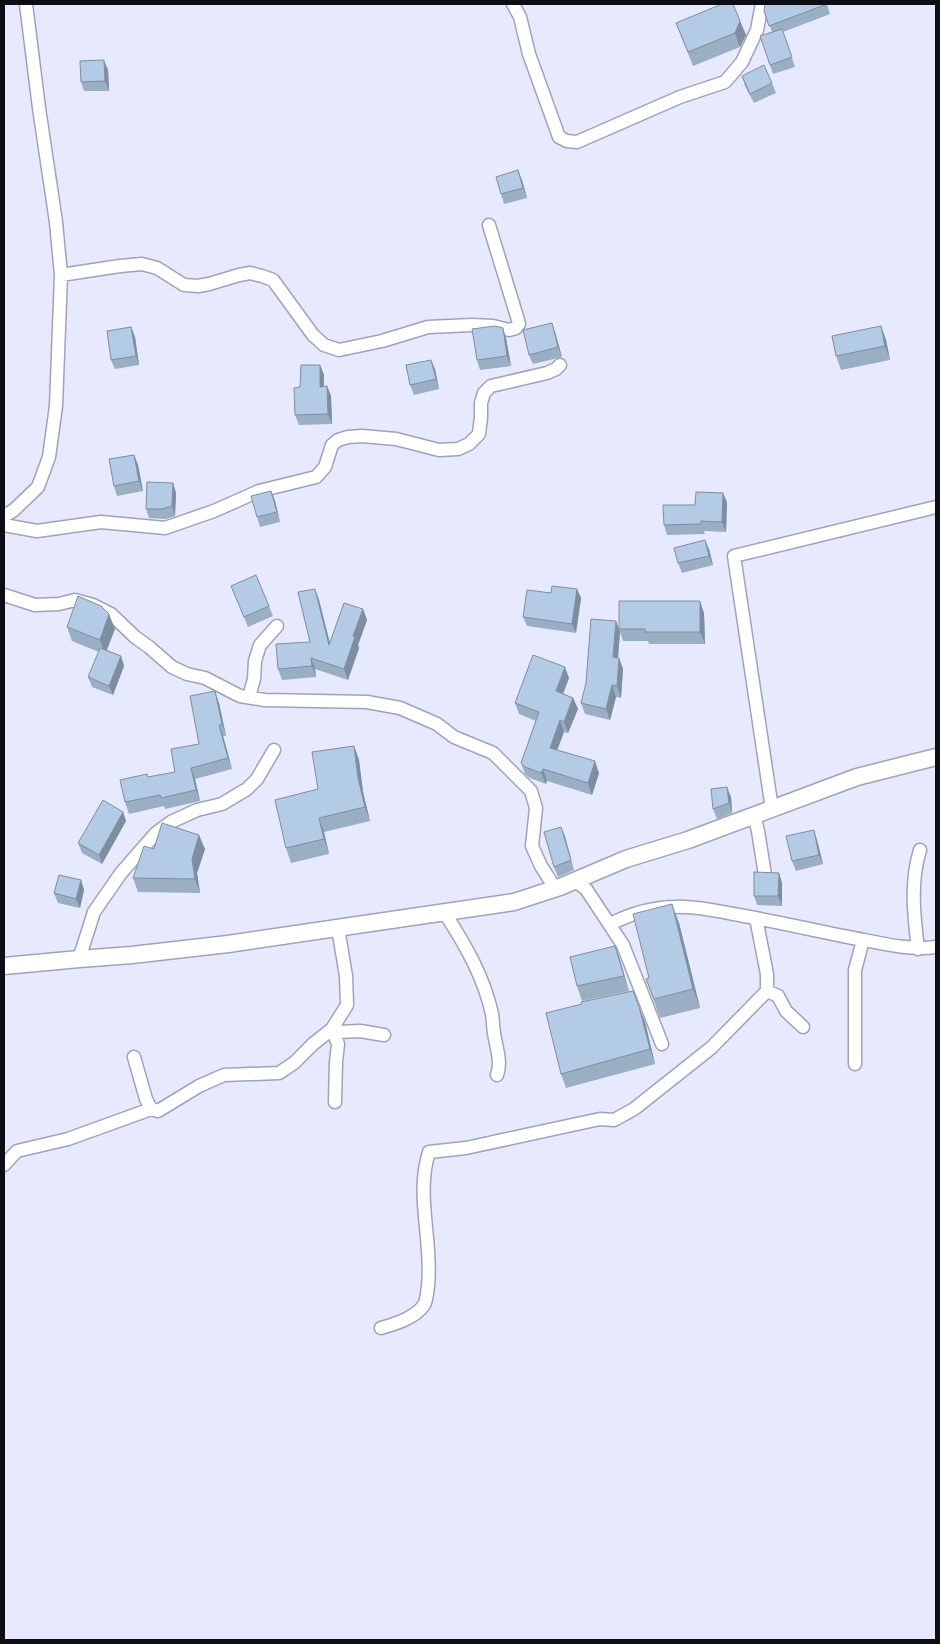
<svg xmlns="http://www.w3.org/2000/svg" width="940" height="1644" font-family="Karla,sans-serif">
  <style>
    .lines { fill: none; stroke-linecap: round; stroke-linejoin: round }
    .minor-casing { stroke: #a0a2ba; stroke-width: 15 }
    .tertiary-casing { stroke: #a0a2ba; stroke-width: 19 }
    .minor { stroke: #fff; stroke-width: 12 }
    .tertiary { stroke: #fff; stroke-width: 16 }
    .wall { fill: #9aafc4 }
    .shaded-wall { fill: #7d8ea0 }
    .building { fill: #b3cbe4; stroke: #7d8ea0 }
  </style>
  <rect width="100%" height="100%" fill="#e7e9fe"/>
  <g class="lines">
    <defs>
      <path id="minor" d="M513,4L520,17L529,54L559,137L567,141L577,142L680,97L725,82L742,62L757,30L762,4
        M61,275L120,266L142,264L157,268L184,285L198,286L209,284L239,275L250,273L262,276L273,280L313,335L324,345L339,350L382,341L428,327L472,325L493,326L509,330L516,328L519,324L518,320L489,225
        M4,516L14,510L38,487L49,457L56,406L61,275L56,222L39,108L26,4
        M4,525L37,531L101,522L165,528L214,511L259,491L316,477L325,467L332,445L338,440L348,437L362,436L396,439L439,450L458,449L469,444L479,434L481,417V403L484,393L491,386L547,373L556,369L560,365
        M4,595L35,605L59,604L75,600L93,605L111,614L135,637L149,647L172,667L187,674L205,678L240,696L265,700L367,702L400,708L437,724L454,737L493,753L531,791L536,808L532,846L541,866L555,888
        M249,697L254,679L255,661L260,645L277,626
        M772,809L734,556L936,507
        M754,815L758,831L765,875
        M575,881L586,889L623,945L662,1044
        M444,912C465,944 484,977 492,1014C493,1020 493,1027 494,1033C496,1047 502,1062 497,1075
        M610,924C659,899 693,906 744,916C785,923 824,933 864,940C889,945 911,950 936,947
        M918,949C914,916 910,882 920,850
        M79,959L94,912L121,873L156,833L171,822L197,810L222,804L247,789L257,779L274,750
        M767,991L778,996L786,1011L803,1027
        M334,1026L339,1032L360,1031L384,1035
        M332,1029L338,1044L336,1062L335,1102
        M134,1057L146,1099L151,1109L158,1111L199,1086L224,1075L279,1073L294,1063L313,1044L332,1029L347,1005L346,976L338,928
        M855,1064V970L863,940
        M4,1165L17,1151L68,1139L151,1109
        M381,1328C395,1324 415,1318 424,1305C427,1300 427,1292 428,1286C433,1242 415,1195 429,1152L466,1148L600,1119L614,1120L634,1109L711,1048L767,991V974L756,918"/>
      <path id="tertiary" d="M4,966L79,959L132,955L228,944L514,902L560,887L626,859L688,840L857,777L936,757"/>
    </defs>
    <use href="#minor" class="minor-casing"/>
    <use href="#tertiary" class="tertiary-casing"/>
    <use href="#minor" class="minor"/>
    <use href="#tertiary" class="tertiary"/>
  </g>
  <path class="wall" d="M827,4L830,14L783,32L795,67L773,74L760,36L772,32L764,11Z
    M740,21L746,35L740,47L693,66L676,23Z
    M108,70L109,91H84L81,82Z
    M742,76L772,83L776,93L754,103L745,86Z
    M522,180L527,198L504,204L501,194Z
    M881,326L886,340L890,360L841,370L836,356Z
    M131,327L135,337L139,365L115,369L111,360Z
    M555,332L562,357L533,364L529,355Z
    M506,338L511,366L480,370L477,360Z
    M320,365L324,375V387L327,386L331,396L332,424L299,425L295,415L300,387Z
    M435,369L439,389L414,395L410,385Z
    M134,455L138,465L143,491L117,496L114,486Z
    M173,483L176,493L175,516L166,519L149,518L146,509Z
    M271,491L275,501L280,522L260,527L257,517Z
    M727,502L726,532L704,531L705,534L667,535L664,525L695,505Z
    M709,549L713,565L682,573L678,563Z
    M231,586L269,606L273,616L248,627Z
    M315,589L319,600L330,643L363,609L367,620L358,645L359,648L348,680L315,669L316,677L282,680L278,669L310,642Z
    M577,589L581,598L576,633L527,626L523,617L551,593Z
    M704,613L705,644H649L648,641H623L619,629Z
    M616,621L620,632L618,658L623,669L621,698L616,697L610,720L585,714L581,703Z
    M67,627L115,629L107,650L121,656L124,666L113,695L92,687L88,677L99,652L72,641Z
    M569,678L563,694L573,698L578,709L568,733L564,732L557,750L599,773L592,795L547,781L546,784L530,778L525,774L521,763L536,721L519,714L515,703Z
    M219,703L226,736H223L232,769L195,779L200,801L165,809L164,806L129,814L125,802L175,772L199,744Z
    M354,746L359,760L363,792L370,821L324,832L329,854L291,863L286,848L318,789Z
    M731,797L732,813L717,819L713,809Z
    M123,812L126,821L102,864L82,853L78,843Z
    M561,827L574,870L558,877L554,867Z
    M817,840L823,864L796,871L792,861Z
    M154,849H205L197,873L200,893L138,892L133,878Z
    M779,873L782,883V906L757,905L754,896Z
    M81,880L84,890L80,908L58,903L54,893Z
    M679,923L700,1008L660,1018L646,979L649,978Z
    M615,946L620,960L629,991L582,1001L577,986Z
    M645,1022L655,1064L566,1088L561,1074Z"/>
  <path class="shaded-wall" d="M740,21L746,35L740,47L735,33Z
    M104,60L108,70L109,91L105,81Z
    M518,170L522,180L527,198L523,188Z
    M552,323L555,332L562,357L558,347Z
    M881,326L886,340L890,360L885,346Z
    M131,327L135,337L139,365L136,356Z
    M503,328L506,338L511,366L507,356Z
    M431,360L435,369L439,389L436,379Z
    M320,365L324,375L323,396L320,387Z
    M327,386L331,396L332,424L328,414Z
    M134,455L138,465L143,491L139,481Z
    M173,483L176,493L175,516L172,506Z
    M271,491L275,501L280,522L277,512Z
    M723,493L727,502L726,532L722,522Z
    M705,540L709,549L713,565L709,556Z
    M315,589L319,600L333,656L329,645Z
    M577,589L581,598L576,633L572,624Z
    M700,601L704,613L705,644L700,632Z
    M363,609L367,620L358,645L359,648L348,680L344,669L353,636Z
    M109,614L115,629L105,654L100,640Z
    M616,621L620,632L617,669L613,657Z
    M121,656L124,666L113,695L109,686Z
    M311,658L315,669L316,677L312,666Z
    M619,658L623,669L621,698L617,686Z
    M565,667L569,678L560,702L556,691Z
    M612,685L616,697L610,720L606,709Z
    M215,691L219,703L226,736L222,724Z
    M573,698L578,709L568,733L564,722Z
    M560,720L564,732L554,759L550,748Z
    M219,725L223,736L232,769L228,758Z
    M354,746L359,760L363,792L370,821L365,807L358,778Z
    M595,761L599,773L592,795L588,783Z
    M191,768L195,779L200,801L196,790Z
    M543,769L547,781L546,784L541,773Z
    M727,787L731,797L732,813L729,803Z
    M123,812L126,821L102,864L99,855Z
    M319,818L324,832L329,854L324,839Z
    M561,827L565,836L574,870L571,860Z
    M814,830L817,840L823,864L819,855Z
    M199,835L205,849L197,873L200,893L195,879L192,859Z
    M779,873L782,883V906L778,896Z
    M81,880L84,890L80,908L76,899Z
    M672,904L679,923L700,1008L693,989Z
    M615,946L620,960L629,991L624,976Z
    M639,1007L645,1022L655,1064L650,1049Z"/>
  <path class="building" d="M722,4H733L740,21L735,33L688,52L676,23Z
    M765,4H827L769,26L764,11Z
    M782,29L792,57L770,65L760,36Z
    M104,60L105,81L81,82L80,61Z
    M764,65L772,83L750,94L742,76Z
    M518,170L523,188L501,194L496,177Z
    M552,323L558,347L529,355L523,330Z
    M495,326L503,328L507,356L477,360L472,329Z
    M881,326L885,346L836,356L832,336Z
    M131,327L136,356L111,360L107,331Z
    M431,360L436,379L410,385L406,365Z
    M301,365H320V387L327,386L328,414L295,415L294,388L300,387Z
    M134,455L139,481L114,486L109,459Z
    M147,482L173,483L172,506L162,509H146Z
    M271,491L277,512L257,517L251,496Z
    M696,492L723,493L722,522L701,521V524L664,525L663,505H695Z
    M705,540L709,556L678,563L674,548Z
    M256,575L269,606L244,617L231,586Z
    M552,586L577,589L572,624L523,617L527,590L551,593Z
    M315,589L329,645L344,603L363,609L353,636L355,637L344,669L311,658L312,666L278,669L276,644L310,642L298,592Z
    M78,596L101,606L109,614L100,640L67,627Z
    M619,601H700V632H645V629H619Z
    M591,619L616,621L613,657L619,658L617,686L612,685L606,709L581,703L586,683Z
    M100,648L121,656L109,686L88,677Z
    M533,655L565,667L556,691L573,698L564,722L560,720L550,748L595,761L588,783L543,769L541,773L525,767L521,763L539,712L515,703Z
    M215,691L222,724L219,725L228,758L191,768L196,790L161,798L160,795L125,802L120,780L147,774L148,777L175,772L171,749L199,744L190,696Z
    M354,746L358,778L365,807L319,818L324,839L286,848L275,800L318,789L312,752Z
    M727,787L729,803L713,809L711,789Z
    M103,800L123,812L99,855L78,843Z
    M162,823L199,835L192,859L195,879L133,878L144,846L154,849Z
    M561,827L571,860L554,867L544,832Z
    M814,830L819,855L792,861L786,836Z
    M754,872L779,873L778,896H754Z
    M59,875L81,880L76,899L54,893Z
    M672,904L693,989L654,999L646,979L649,978L633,914Z
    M615,946L624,976L577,986L570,957Z
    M633,991L639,1007L650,1049L561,1074L546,1013L582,1004L581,1002Z"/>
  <rect width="940" height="1644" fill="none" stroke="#0c0d15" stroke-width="10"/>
</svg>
